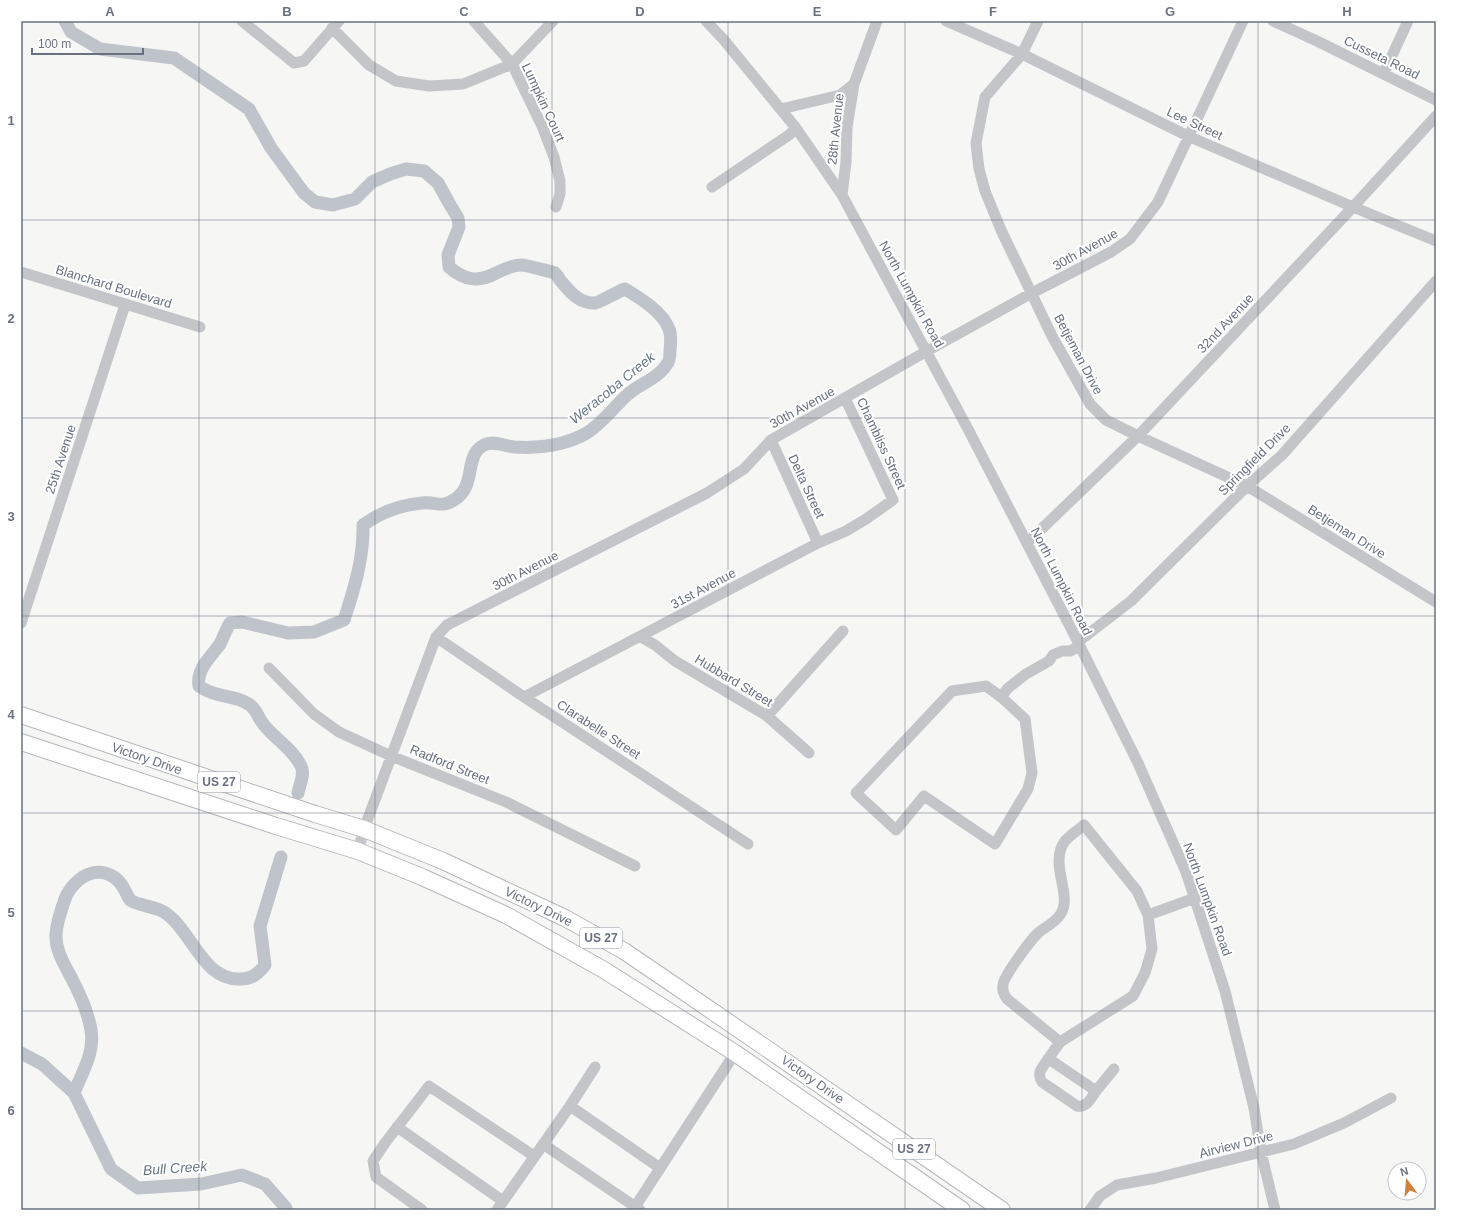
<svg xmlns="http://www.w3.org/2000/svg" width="1457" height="1231" font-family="Helvetica,sans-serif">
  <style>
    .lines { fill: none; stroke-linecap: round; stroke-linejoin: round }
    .river { stroke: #bfc4ca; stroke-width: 13 }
    .highway-casing { stroke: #b5b7bb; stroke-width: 18 }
    .minor { stroke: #c3c5c8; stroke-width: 11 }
    .highway { stroke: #fff; stroke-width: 16 }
    .grid { fill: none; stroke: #697181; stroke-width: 1; stroke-opacity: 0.55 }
    .labels { text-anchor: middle; stroke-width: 4; stroke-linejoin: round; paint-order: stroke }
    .shield { fill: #fff; stroke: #969ca7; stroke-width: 1 }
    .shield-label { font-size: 12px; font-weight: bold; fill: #697181 }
    .street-label { font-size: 13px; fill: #697181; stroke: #fff }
    .water-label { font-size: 14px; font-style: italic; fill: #697785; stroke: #fff }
    .neatline { fill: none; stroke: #697181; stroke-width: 1.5 }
    .grid-label { font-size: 13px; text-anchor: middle; font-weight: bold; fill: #697181 }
  </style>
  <rect width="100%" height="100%" fill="#f6f6f4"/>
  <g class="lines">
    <path class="river" d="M65,21L71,32L100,49L174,58L249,109L271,148L304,193L315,202L333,205L355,199L372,182L390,174L406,169L424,171L438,183L449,203L458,218L459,227L448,255L449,267C464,280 478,283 496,273C504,269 513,265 522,265C525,265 552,272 555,273C557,275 559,278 560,280C569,291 579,304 595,303C598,303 619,291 625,289C640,298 663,312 669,329C671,334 671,344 670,350C670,354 670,361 667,364C658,379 639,384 627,395C613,408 601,425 585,434C578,438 569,441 562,443C547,447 530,448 514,447C505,446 493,440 484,445C465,454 475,484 458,497C441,510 439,501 422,503C400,505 381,512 363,525C364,557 354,590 344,620L314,632L288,633L242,622L230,623C226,630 223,638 220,644C211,657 196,669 199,686C214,698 235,694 250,705C256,709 259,719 264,725C275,739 293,749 301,766C305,773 300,784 298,793
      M21,1053L42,1064L74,1093L111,1169L138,1188L201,1184L242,1175L265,1184L286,1208V1210
      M74,1093C82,1073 95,1052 91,1030C88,1013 80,994 72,979C65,965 55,951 56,934C57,922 61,910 65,899C69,888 80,876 92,873C106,870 118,877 124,889C126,892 128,897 130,900C137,905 156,907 164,912C192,930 203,981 240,979C252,979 258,974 265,965L260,926L281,857"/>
    <defs>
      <path id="highway" d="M21,715L315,814L364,829L443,861L565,918L624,951L677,987L1002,1210
        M21,742L276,826L358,851L422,877L506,915L604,970L735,1053L962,1210"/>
    </defs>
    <use href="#highway" class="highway-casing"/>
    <path class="minor" d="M242,21L294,63L304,61L339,21
      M474,21L512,64L542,126L554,157L560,181V194L556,207
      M706,21L724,40L796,128L842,195L968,429L1078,642L1138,763L1186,872L1225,991L1254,1108L1261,1152L1275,1210
      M946,21L1022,54L1190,137L1353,207L1436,241
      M1038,21L1022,54L985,97L976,143L979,169L985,191L1001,230L1052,336L1090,404L1106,420L1138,436L1247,486L1436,602
      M1273,21L1317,41L1436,100
      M332,28L369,65L396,81L429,86L463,84L512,64L553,21
      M1384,73L1408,21
      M781,109L840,95L854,84
      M712,187L789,135L796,128
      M842,195L846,162L847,127L854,84L877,21
      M21,272L200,327
      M771,440L818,543
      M1027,543L1138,436L1353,207L1436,116
      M21,623L125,305
      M436,637L524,697L748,844
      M641,637L655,645L675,661L767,716L809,753
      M1078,642L1131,601L1247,486L1282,455L1436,281
      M269,668L314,714L339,732L391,756L506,802L635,866
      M524,697L818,543L846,531L866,519L893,500L845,398
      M1001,697L1025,719L1032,773L1028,789L995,844L924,796L896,830L856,793L952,691L986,686L1001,697L1008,688L1026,674L1049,661L1053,655L1062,651H1070L1080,646
      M767,716L843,631
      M358,851L364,829L436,637L447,625L707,493L744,469L771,440L927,351L1032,293L1111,252L1130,239L1158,202L1243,21
      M1148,915L1152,949L1145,973L1133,996L1060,1042L1007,999C1004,994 1002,991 1003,985C1003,977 1030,941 1037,934C1044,927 1054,924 1060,915C1074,896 1048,864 1065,841C1070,835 1078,830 1084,825L1137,891L1148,915L1195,898
      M1049,1059L1096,1091C1091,1098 1087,1108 1077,1106L1042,1082C1040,1079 1039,1076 1040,1072C1043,1064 1055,1050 1060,1042
      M1096,1091L1114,1069
      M570,1106L595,1067
      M397,1127L503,1201
      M543,1144L640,1210
      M422,1210L376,1177L373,1161L385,1143L429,1086L534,1156
      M497,1210L570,1106L660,1168
      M633,1210L735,1053
      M1090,1210L1100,1196L1117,1185L1156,1178L1294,1144L1344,1123L1391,1098"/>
    <use href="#highway" class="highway"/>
  </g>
  <path class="grid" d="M199,21V1210M375,21V1210M552,21V1210M728,21V1210M905,21V1210M1082,21V1210M1258,21V1210M21,220H1436M21,418H1436M21,616H1436M21,813H1436M21,1011H1436"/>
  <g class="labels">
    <g class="shield">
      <rect x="198" y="772" width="42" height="20" rx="3"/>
      <rect x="580" y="928" width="42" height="20" rx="3"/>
      <rect x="893" y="1139" width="42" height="20" rx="3"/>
    </g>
    <g class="shield-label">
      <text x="219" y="786">US 27</text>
      <text x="601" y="942">US 27</text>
      <text x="914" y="1153">US 27</text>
    </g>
    <g class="street-label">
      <text transform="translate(1382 57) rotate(26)" y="5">Cusseta Road</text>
      <text transform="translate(544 102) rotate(65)" y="5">Lumpkin Court</text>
      <text transform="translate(1195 123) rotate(25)" y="5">Lee Street</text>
      <text transform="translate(835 129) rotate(-84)" y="5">28th Avenue</text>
      <text transform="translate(1085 249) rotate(-29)" y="5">30th Avenue</text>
      <text transform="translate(114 286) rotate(17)" y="5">Blanchard Boulevard</text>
      <text transform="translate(912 294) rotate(61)" y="5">North Lumpkin Road</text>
      <text transform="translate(1225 323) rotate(-47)" y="5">32nd Avenue</text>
      <text transform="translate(1079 354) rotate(62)" y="5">Betjeman Drive</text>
      <text transform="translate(802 407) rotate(-29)" y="5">30th Avenue</text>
      <text transform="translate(882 443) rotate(65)" y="5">Chambliss Street</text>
      <text transform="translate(60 459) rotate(-72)" y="5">25th Avenue</text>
      <text transform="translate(1254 459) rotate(-45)" y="5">Springfield Drive</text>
      <text transform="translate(807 486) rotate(65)" y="5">Delta Street</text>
      <text transform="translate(1347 531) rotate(32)" y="5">Betjeman Drive</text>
      <text transform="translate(525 570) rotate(-27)" y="5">30th Avenue</text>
      <text transform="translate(1062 581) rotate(63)" y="5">North Lumpkin Road</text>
      <text transform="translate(703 588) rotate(-28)" y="5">31st Avenue</text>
      <text transform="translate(734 680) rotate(31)" y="5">Hubbard Street</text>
      <text transform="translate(599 729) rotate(33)" y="5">Clarabelle Street</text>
      <text transform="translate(147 758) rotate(19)" y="5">Victory Drive</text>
      <text transform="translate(450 764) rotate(22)" y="5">Radford Street</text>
      <text transform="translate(1208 899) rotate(70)" y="5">North Lumpkin Road</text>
      <text transform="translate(539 906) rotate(26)" y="5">Victory Drive</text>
      <text transform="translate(813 1079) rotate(35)" y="5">Victory Drive</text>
      <text transform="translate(1236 1144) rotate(-14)" y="5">Airview Drive</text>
    </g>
    <g class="water-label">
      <text transform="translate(612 388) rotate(-39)" y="5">Weracoba Creek</text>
      <text transform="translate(175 1168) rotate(-4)" y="5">Bull Creek</text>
    </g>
  </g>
  <rect width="1457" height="1231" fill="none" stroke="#ffffff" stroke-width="44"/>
  <g transform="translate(1407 1181) rotate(344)"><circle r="19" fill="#ffffff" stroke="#c3c6cd"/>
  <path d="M0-3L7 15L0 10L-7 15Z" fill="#d0803a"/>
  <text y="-6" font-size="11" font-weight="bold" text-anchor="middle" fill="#697181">N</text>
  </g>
  <path d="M32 48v6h111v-6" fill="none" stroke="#697181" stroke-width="2"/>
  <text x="38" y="48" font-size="12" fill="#697181" stroke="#ffffff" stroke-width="3" paint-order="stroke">100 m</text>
  <rect x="22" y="22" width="1413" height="1187" class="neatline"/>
  <g class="grid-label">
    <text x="110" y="16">A</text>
    <text x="287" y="16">B</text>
    <text x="464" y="16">C</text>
    <text x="640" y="16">D</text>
    <text x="817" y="16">E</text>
    <text x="993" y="16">F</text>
    <text x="1170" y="16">G</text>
    <text x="1347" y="16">H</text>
    <text x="11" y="125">1</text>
    <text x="11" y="323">2</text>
    <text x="11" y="521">3</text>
    <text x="11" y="719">4</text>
    <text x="11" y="917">5</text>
    <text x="11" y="1115">6</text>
  </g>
</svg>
